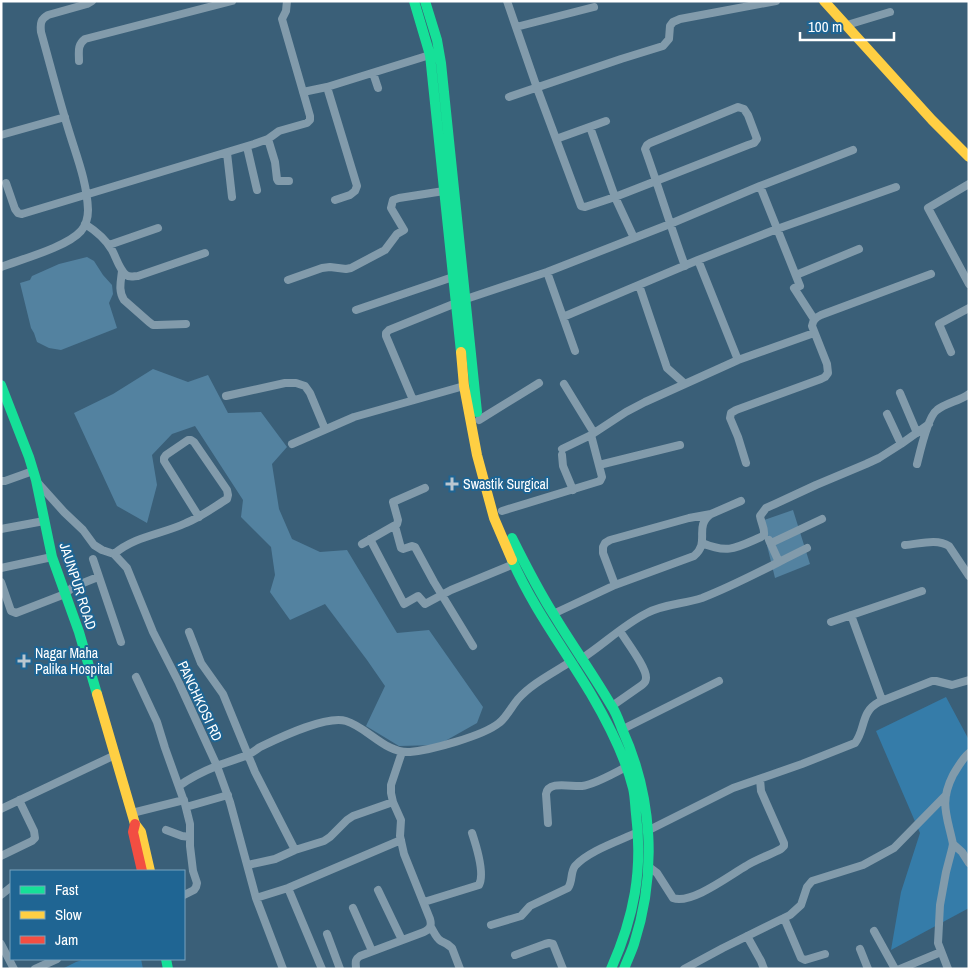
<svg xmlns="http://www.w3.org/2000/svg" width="970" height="970" font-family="'Archivo Narrow',sans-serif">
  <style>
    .green { fill: #357ca9 }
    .water { fill: #5382a0 }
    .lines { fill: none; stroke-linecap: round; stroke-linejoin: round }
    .street { stroke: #829bab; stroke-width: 8 }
    .fast { stroke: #16e098; stroke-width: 10 }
    .slow { stroke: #ffcf43; stroke-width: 10 }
    .jam { stroke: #f24e42; stroke-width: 10 }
    .poi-dot { fill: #bac7d0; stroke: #1f6593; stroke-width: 2 }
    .labels { text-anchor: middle; stroke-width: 4; stroke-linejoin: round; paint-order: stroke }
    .poi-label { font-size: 14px; fill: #fff; stroke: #1f6593; text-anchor: start }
    .street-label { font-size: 14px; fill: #fff; stroke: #1f6593 }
  </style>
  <rect width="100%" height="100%" fill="#3a5f78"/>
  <path class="green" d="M946,697L969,740V908L891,950L901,892L920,833L876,731Z
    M85,959H141L143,969H62L76,962Z"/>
  <path class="water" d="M87,257L94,261L103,275L112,285L113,294L109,303L117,328L61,350L49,348L37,342L34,333L31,328L20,283L30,280L32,276L59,264Z
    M153,369L188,382L208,375L228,413L261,412L287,447L272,464L279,509L292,539L320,552L347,550L397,633L429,630L483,707L477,723L438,745L399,746L366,726L385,686L367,660L325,604L290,620L270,592L275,575L271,547L241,517L243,500L195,426L172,434L152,455L157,485L147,523L117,506L74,413L113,394Z
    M793,510L810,564L775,578L761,521Z"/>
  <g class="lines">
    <path class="street" d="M507,1L537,88L581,206L585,207L615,197L748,145L754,143L757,139L748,115L744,109L738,107L650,143L647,145L645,149C659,188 671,228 685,266
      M847,25L890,12
      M516,27L594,7
      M79,61C79,52 77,45 85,39L232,1
      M373,73L378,88
      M327,87L357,186L355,191L350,195L335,200
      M303,92L327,87L433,54
      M509,97L621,59L663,46L669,39L670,26L673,22L680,19L776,1
      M590,127L615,197L634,238
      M1,135L65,117
      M268,139L275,162L277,179L278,181H289
      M556,139L606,121
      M247,147L257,190
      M227,153L232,197
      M6,183L15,209L18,213L22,214L254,144L268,139L279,131L307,123L310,120V116L282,19L286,11L287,1
      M969,184L928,208L969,284
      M760,186L800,286
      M85,224C96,231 105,238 112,250C116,257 119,269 126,275C130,278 134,276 138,276L205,253
      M109,245L158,228
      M1,267C22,259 67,247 81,231C86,225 88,217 88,210C87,181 76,155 68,128C58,96 50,64 41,32C40,23 41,19 48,15L87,4L92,1
      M122,271C121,281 118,291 124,300L149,322L153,325H157L186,324
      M547,272L575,351
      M796,275L859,249
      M288,280L322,268L330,267L346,269L351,268L385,250L397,234L404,230L391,208L393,200L399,198L444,191
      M639,285L667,368L685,384
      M794,288L814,319
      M466,299L547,272L670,224L760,186L853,150
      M356,310L453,277
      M563,317L698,260L777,229L896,187
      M951,352L939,324L969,308
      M738,360L814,333
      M564,384L594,433
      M900,393L917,433
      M226,396L285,383H296L305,386L310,393L325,429
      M413,400L386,336V333L389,330L456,303
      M887,414L901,444
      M479,420L539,383
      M292,444L354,417L464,386
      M562,449L591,435L626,412L645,402L738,360L698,260
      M562,455L563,466L573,490
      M746,463L738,437L730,418L731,413L736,410L821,379L825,377L828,373L827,364L812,326C813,320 815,318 821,315L931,274
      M917,464C920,452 928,416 937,410C946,403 959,401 969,394
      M599,465L680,445
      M1,481H5L33,471
      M37,482L64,512L83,530L94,545L102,550L114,554L127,568L153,632L179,683L217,766L230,802L256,898L283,969
      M502,511L600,481L602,477L591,435
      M395,526L401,548L403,549L412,546L415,547L434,582L473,646
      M1,529L44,521
      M370,539L404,604L418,596L425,604L451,590L514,564
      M769,540L779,562
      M702,543C728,554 736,548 761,537L764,535C765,528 761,523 760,516L766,508L775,504L816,485L866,464L879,458L901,444L929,424
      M771,543L822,519
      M362,544L397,524L398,520L393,502L425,488
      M905,545C919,544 937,538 949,546L969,576
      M114,554C135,536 163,534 186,523C201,517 214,507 227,499L228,495L227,490L194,442L191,440H188L166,455L164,458V461L199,517
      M93,559L121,642
      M1,568L52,557
      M1,582L11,611L16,613L65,594L73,587L98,577
      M615,585L603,553V547L605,543L610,540L689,518L711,514
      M553,614L615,585L694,556C711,542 693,527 711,514L741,501
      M851,615L882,700
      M831,622L922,591
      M189,632L201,663L223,694L255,772L295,850
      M581,659C603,645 623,625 647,613C664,604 684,604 702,598C738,584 772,565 807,548
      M136,677L157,722L165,748L185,804L190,824V846L193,871L197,883L196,887L194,890L184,895
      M612,706L642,685C645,682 646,682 646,678C647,668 626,641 620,631
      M623,729L719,681
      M179,786C191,777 204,771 219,765C228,762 238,759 247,755C252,753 256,750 260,747C279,738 326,715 346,721C367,727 386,754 410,752C431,750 483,736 499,723C506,718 512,706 518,699C531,684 553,673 570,662
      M186,807L228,795
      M1,809L115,755
      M132,813L184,800
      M548,823L546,794C548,780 571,787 582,786C593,785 615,773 626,767
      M166,830L182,836L190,837
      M649,830L733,788L802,764L855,743C866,729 860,712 879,702L932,681H936L952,685L969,680
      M953,844L962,852L969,863
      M1,856L32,841L35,838L34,831L19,800
      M248,865L275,859L295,850L324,841L330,837L347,820L353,816L393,802
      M649,867L657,873L673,898C691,905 730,875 746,866C757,859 770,855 781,849L784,846V843L761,791L760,779
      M288,888L322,969
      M378,890L402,940
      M1,895L11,887
      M256,898L288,888L401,840
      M424,902L479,885C485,874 476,845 472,833
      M353,908L372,951
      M784,918L801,958L805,960L825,954
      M491,925L521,916L530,906L568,888C573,881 570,873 575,866C588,851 619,841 638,832
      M431,927C434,932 436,938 441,941C446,943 448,944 452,948L460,969
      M874,931L895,969
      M327,934L340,969
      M747,936L761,961L764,969
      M1,944L14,969
      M860,949L868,969
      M515,955L545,944L549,943L553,944L563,969
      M35,969L57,959
      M356,969C356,963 354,960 360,956L424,932C430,929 432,926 430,919L404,854L400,836L401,820L393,802L391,793V785L402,752
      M684,969L723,948L790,915L801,905L807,887L812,881L863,865L894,848L946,795
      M900,969L941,952
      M948,969L938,943L940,905L946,872L952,849L953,844C947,815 939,803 953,775C958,767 962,759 969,753"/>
    <path class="fast" d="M414,1L430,55L461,352
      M425,1L437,40L441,63L477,412
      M1,385L29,457L36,480L52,557L79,632L97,694
      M512,538C525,564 538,590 554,615C572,645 593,674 611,705C616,712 619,721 622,729C653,797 657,873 634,944C631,953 627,961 624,969
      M512,560C533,608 565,650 591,694C608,723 625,756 633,788C635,796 635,805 636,814C643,871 634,917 611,969
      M166,959L168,969"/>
    <path class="slow" d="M824,1L932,120L969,157
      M461,352L464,386L477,455L494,518L512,560
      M97,694L135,824L141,832L150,871"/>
    <path class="jam" d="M135,824L133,832L142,871"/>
  </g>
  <g class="poi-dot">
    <path d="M449.5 476.5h5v5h5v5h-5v5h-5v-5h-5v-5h5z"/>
    <path d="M21.5 653.5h5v5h5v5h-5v5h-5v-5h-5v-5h5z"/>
  </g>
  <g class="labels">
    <g class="poi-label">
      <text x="463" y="489">Swastik Surgical</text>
      <text x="35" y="658">Nagar Maha<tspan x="35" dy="16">Palika Hospital</tspan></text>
    </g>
    <g class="street-label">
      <text transform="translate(78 586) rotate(72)" y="5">JAUNPUR ROAD</text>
      <text transform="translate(200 701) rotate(65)" y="5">PANCHKOSI RD</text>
    </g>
  </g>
  <rect width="970" height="970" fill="none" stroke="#ffffff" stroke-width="5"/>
  <rect x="10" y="870" width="175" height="90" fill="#1f6593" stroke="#79a3be"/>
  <rect x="20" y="886" width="25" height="8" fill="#16e098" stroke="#79a3be"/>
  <text x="55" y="895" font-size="15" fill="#ffffff">Fast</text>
  <rect x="20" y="911" width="25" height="8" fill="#ffcf43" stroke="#79a3be"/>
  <text x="55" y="920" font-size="15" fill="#ffffff">Slow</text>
  <rect x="20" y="936" width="25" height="8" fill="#f24e42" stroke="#79a3be"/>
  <text x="55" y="945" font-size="15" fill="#ffffff">Jam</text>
  <path d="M800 32v8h94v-8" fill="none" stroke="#ffffff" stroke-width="2.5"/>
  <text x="808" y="32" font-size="15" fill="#ffffff" stroke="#1f6593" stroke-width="4" paint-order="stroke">100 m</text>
</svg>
